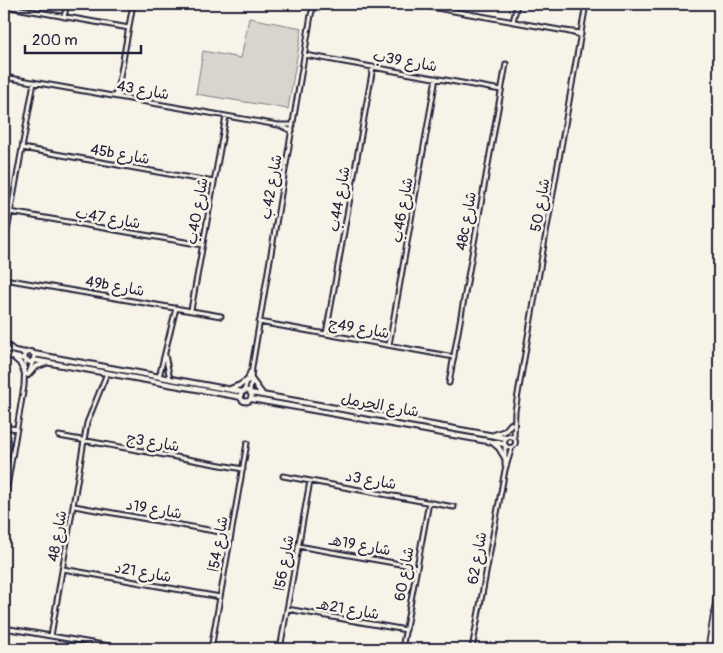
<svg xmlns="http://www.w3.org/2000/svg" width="723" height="653" font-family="Pangolin,'Playpen Sans Arabic',sans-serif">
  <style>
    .green { fill: #d8d5cf; stroke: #7d7c85 }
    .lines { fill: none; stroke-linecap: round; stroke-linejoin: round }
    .minor-casing { stroke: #22223b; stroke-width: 7 }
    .tertiary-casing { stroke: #22223b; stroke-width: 8 }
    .motorway-casing { stroke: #22223b; stroke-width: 9 }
    .minor { stroke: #f7f3e8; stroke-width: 3 }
    .tertiary { stroke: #f7f3e8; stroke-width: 4 }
    .motorway { stroke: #f7f3e8; stroke-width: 5.5 }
    .labels { text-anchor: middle; stroke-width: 5; stroke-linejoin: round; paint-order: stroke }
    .street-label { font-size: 15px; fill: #22223b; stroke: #f7f3e8 }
  </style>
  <rect width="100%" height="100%" fill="#f7f3e8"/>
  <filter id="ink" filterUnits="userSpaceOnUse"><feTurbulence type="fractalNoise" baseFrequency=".02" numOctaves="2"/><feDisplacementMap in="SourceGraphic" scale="10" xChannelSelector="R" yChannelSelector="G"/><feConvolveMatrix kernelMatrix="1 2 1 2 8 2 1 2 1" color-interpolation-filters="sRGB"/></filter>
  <g filter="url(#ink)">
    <path class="green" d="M249,18L302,28L288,109L196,94L203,51L241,58Z"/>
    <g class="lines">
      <defs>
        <path id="minor" d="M414,4L565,31L581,33
          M4,6L129,28
          M64,17L67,4
          M513,22L517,4
          M566,31L581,35
          M305,55L501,90
          M4,77L278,125H293
          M115,96L120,77L133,4
          M118,97L120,80
          M279,125L292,131
          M22,148L214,182
          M10,212L203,245
          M4,248L34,82
          M4,279L221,316
          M191,310L226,116
          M259,322L454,357
          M326,334L373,67
          M4,345L10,347L15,351
          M389,345L436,78
          M165,355L170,379
          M29,373L33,361
          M159,377L176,308
          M449,383L506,64
          M244,391L250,372
          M250,392L252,367L311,15L314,4
          M4,427L17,429
          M59,436L243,469
          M504.5 442a5.5 5.5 0 1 1 11 0a5.5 5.5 0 1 1-11 0Z
          M514,438L515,411L586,4
          M505,465V446
          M283,476L454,507
          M4,505L24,386L25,360
          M74,506L231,534
          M298,546L417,567
          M63,569L220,597
          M287,609L406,630
          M4,628L127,649
          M51,636L87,423L107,373
          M211,649L247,443
          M280,649L310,481
          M402,649L429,502
          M472,649L505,470L512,447"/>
        <path id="tertiary" d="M4,349L26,353L31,352L35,355L33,361L30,362L25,360L24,357L26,353
          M34,354L243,392
          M4,355L25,359
          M12,356L20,363L25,373
          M34,360L241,397
          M28,375L35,367L46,363
          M251,379L263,395
          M230,389L240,385L248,380
          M240.5 396a5.5 5.5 0 1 1 11 0a5.5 5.5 0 1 1-11 0Z
          M251,393L506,438
          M251,399L504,444
          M494,435L505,431L511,424
          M492,442L499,448L505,458"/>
        <path id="motorway" d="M709,649L719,588"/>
      </defs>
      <use href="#minor" class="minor-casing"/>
      <use href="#tertiary" class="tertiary-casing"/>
      <use href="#motorway" class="motorway-casing"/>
      <use href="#minor" class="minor"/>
      <use href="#tertiary" class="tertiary"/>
      <use href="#motorway" class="motorway"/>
    </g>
  </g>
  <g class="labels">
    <g class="street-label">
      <text transform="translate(405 61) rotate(10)" y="5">شارع 39ب</text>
      <text transform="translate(143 90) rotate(10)" y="5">شارع 43</text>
      <text transform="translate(120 154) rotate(10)" y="5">45b شارع</text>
      <text transform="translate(271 187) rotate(-80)" y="5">شارع 42ب</text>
      <text transform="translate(339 199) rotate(-80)" y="5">شارع 44ب</text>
      <text transform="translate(540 205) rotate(-80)" y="5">شارع 50</text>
      <text transform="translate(402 210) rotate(-80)" y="5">شارع 46ب</text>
      <text transform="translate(197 211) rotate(-80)" y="5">شارع 40ب</text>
      <text transform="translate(108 218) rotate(10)" y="5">شارع 47ب</text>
      <text transform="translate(466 221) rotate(-80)" y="5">48c شارع</text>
      <text transform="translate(115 286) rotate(10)" y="5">49b شارع</text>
      <text transform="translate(359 328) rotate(10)" y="5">شارع 49ج</text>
      <text transform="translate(380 405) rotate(10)" y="5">شارع الحرمل</text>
      <text transform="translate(153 442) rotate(10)" y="5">شارع 3ج</text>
      <text transform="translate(371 480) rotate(10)" y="5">شارع 3د</text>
      <text transform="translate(154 509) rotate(10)" y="5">شارع 19د</text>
      <text transform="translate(57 536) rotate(-80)" y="5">شارع 48</text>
      <text transform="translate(218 544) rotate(-80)" y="5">شارع 54ا</text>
      <text transform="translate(360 545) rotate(10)" y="5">شارع 19هـ</text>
      <text transform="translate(477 558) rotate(-80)" y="5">شارع 62</text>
      <text transform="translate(284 563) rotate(-80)" y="5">شارع 56ا</text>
      <text transform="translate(143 572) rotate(10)" y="5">شارع 21د</text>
      <text transform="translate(404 574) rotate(-80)" y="5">شارع 60</text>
      <text transform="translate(348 609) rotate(10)" y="5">شارع 21هـ</text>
    </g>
  </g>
  <rect width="723" height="653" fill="none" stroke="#f7f3e8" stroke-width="20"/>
  <rect x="10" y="10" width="703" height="633" fill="none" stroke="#22223b" stroke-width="2" filter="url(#ink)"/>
  <path d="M25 45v8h116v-8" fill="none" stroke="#22223b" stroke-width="2.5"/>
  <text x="32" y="45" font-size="15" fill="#22223b" stroke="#f7f3e8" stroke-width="4" paint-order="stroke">200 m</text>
</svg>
